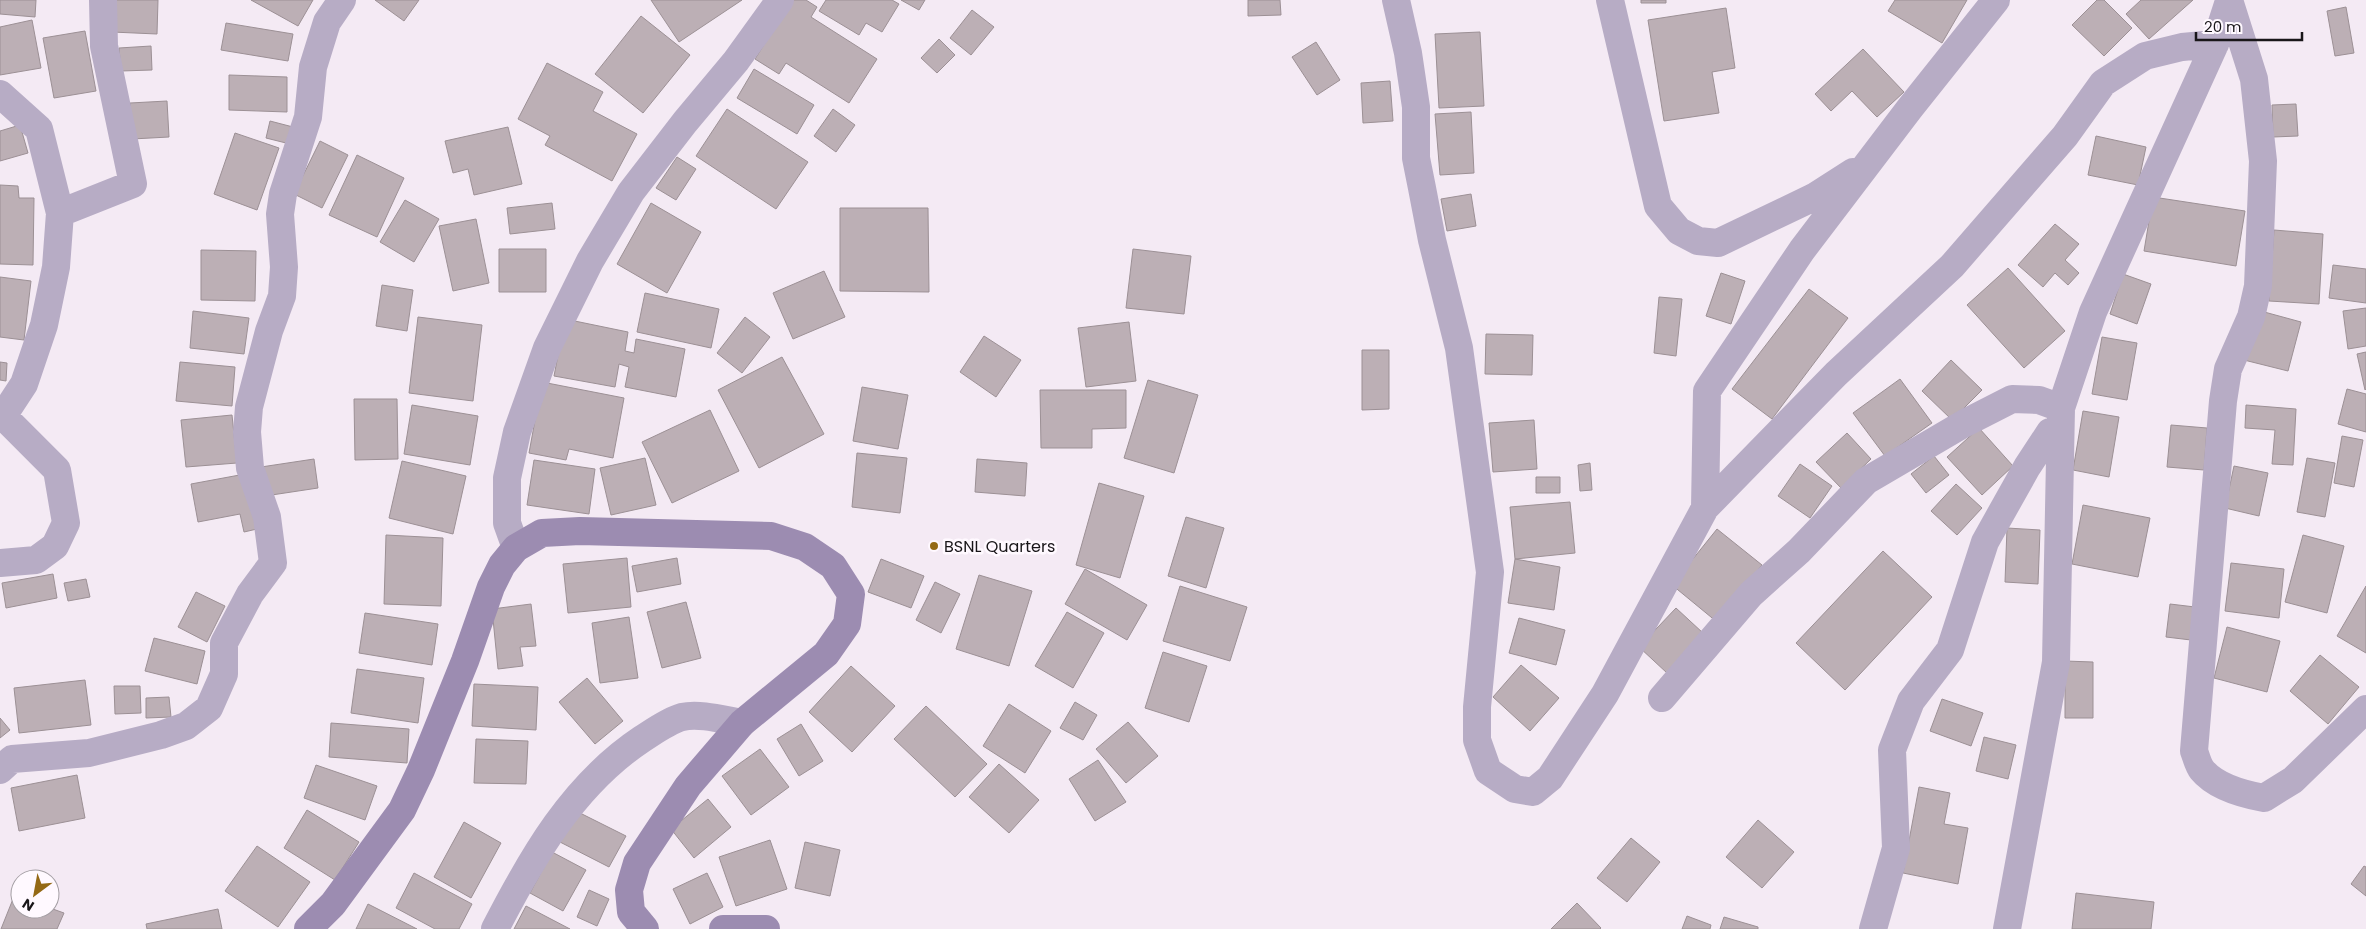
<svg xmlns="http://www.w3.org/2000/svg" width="2366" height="929" font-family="Poppins,sans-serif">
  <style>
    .building { fill: #bcafb5; stroke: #9c9095 }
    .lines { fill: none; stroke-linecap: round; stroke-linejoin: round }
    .street { stroke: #b7acc5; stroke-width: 28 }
    .secondary { stroke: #9c8cb1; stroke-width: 28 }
    .poi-dot { fill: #946915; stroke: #fff9ff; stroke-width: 2 }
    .labels { text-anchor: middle; stroke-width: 5; stroke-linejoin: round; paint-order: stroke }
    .poi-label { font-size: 16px; fill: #191619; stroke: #fff9ff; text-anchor: start }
  </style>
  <rect width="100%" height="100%" fill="#f4eaf4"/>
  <path class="building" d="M0,0H36L35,17L0,14Z
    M113,0H158L157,34L112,32Z
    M251,0H313L298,26Z
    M375,0H419L404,21Z
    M651,0H742L679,42Z
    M792,0H806L817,7L811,17L877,59L849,103L786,63L779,74L755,59Z
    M826,0H892L899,4L882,32L866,23L859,35L819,11Z
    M901,0H925L919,10Z
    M1248,0H1280L1281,15L1248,16Z
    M1641,0H1666V3H1641Z
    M1895,0H1967L1942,43L1888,11Z
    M2097,0H2104L2132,28L2104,56L2072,25Z
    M2141,0H2193L2149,39L2126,14Z
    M2346,7L2354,53L2335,56L2327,11Z
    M1726,8L1735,68L1712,72L1719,113L1664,121L1648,20Z
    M972,10L994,27L971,55L950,38Z
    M641,16L690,55L643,113L595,74Z
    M32,20L41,68L0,75V27Z
    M226,23L293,34L288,61L221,50Z
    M85,31L96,91L54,98L43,38Z
    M1480,32L1484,106L1439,108L1435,34Z
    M939,39L955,55L937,73L921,58Z
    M1316,42L1340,80L1317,95L1292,57Z
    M151,46L152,70L121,71L119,48Z
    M1863,49L1904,92L1877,117L1852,91L1831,111L1815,94Z
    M547,63L603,92L593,111L637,134L612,181L545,145L550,136L518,119Z
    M754,69L814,105L797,134L737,98Z
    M229,75L287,77V112L229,110Z
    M1390,81L1393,121L1363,123L1361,83Z
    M167,101L169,137L132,139L130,103Z
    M2296,104L2298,136L2273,137L2272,105Z
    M727,109L808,162L776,209L696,156Z
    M833,109L855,125L836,152L814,136Z
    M1471,112L1474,173L1440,175L1435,114Z
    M270,121L293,127L290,144L266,138Z
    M20,125L28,153L0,161V131Z
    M508,127L522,184L474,195L468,169L453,173L445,141Z
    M235,133L279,148L257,210L214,194Z
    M2096,136L2146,147L2138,185L2088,175Z
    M320,141L348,155L322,208L294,194Z
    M357,155L404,178L377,237L329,215Z
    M677,157L696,169L676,200L656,188Z
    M0,185L18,186L19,198H34L33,265L0,264Z
    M1471,194L1476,226L1447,231L1441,199Z
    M2153,197L2245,211L2236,266L2144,251Z
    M405,200L439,219L414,262L380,242Z
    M552,203L555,229L510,234L507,208Z
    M651,203L701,232L667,293L617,264Z
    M840,208H928L929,292L840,291Z
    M476,219L489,283L453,291L439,226Z
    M2055,224L2079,244L2065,260L2079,273L2068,285L2055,273L2043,287L2018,265Z
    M2274,230L2323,234L2319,304L2269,301Z
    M499,249H546V292H499Z
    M1133,249L1191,256L1184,314L1126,308Z
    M201,250L256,251L255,301L201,300Z
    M2333,265L2366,269V303L2329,298Z
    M2008,268L2065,331L2024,368L1967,305Z
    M824,271L845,317L793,339L773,293Z
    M1721,273L1745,281L1731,324L1706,316Z
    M2123,274L2151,284L2137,324L2110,314Z
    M0,277L31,281L24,340L0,337Z
    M382,285L413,290L407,331L376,326Z
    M1809,289L1848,318L1772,419L1732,389Z
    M645,293L719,309L711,348L637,332Z
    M1659,297L1682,299L1676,356L1654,353Z
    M2366,308V346L2348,349L2343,311Z
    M2257,310L2301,322L2288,371L2244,360Z
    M193,311L249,318L244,354L190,348Z
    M418,317L482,325L473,401L409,393Z
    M745,317L770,337L742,373L717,353Z
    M565,319L628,332L625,351L634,353L636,339L685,349L676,397L625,387L629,367L619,364L615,387L554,376Z
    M1129,322L1136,381L1086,387L1078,328Z
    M1486,334L1533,335L1532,375L1485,374Z
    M984,336L1021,360L996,397L960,372Z
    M2102,337L2137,343L2127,400L2092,394Z
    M1362,350H1389V409L1362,410Z
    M2366,352V389L2365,390L2357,354Z
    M782,357L824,434L759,468L718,390Z
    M1951,360L1982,390L1952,420L1922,391Z
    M0,362L7,363L6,381L0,380Z
    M180,362L235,367L232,406L176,401Z
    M1900,379L1932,423L1885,456L1853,413Z
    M1148,380L1198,395L1174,473L1124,458Z
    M542,382L624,398L613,458L569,449L566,460L529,453Z
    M862,387L908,395L898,449L853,441Z
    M2347,389L2366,394V432L2338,424Z
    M1040,390H1126V428L1092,429V448H1041Z
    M354,399H397L398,459L355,460Z
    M412,405L478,416L470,465L404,454Z
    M2246,405L2296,409L2293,465L2272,464L2275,430L2245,428Z
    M710,410L739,471L672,503L642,442Z
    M2083,411L2119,417L2109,477L2073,470Z
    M232,415L237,463L186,467L181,420Z
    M1534,420L1537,469L1493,472L1489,423Z
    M2171,425L2207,428L2204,470L2167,467Z
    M1979,428L2013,466L1982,495L1947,457Z
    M1847,433L1871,459L1841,488L1816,462Z
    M2342,436L2363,440L2354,487L2334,483Z
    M857,453L907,458L900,513L852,507Z
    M1934,456L1949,475L1926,493L1911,474Z
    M645,458L656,505L611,515L600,468Z
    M2307,458L2335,463L2325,517L2297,512Z
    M314,459L318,488L265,496L261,467Z
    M977,459L1027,463L1025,496L975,492Z
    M534,460L595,469L589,514L527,505Z
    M402,461L466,476L453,534L389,518Z
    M1590,463L1592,490L1580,491L1578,465Z
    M1800,464L1832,486L1810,518L1778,496Z
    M2234,466L2268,473L2259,516L2225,508Z
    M245,474L257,529L244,532L240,514L198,522L191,484Z
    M1536,477H1560V493H1536Z
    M1099,483L1144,496L1120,578L1076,565Z
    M1956,484L1982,508L1957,535L1931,511Z
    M1570,502L1575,553L1515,559L1510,507Z
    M2083,505L2150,518L2138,577L2072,564Z
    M1186,517L1224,528L1206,588L1168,576Z
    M2007,528L2040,530L2038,584L2005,582Z
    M1717,529L1762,565L1717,622L1672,585Z
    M386,535L443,538L441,606L384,604Z
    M2303,535L2344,546L2327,613L2285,602Z
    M1883,551L1932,597L1845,690L1796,643Z
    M627,558L631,607L568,613L563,564Z
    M677,558L681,584L637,592L632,566Z
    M881,559L924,576L911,608L868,592Z
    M1515,559L1560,567L1554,610L1508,603Z
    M2231,563L2284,569L2279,618L2225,611Z
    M1085,569L1147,605L1127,640L1065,604Z
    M53,574L57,598L6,608L2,583Z
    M979,575L1032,591L1009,666L956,649Z
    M86,579L90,597L68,601L64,583Z
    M935,582L960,594L941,633L916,620Z
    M1180,586L1247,607L1230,661L1163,641Z
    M2366,586V653L2337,636Z
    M196,592L225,606L207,642L178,627Z
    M686,602L701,658L662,668L647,612Z
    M531,604L536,646L520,647L523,666L498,669L492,609Z
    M2170,604L2195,607L2191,640L2166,637Z
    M1676,608L1703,633L1667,673L1639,647Z
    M1067,612L1104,633L1073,688L1035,666Z
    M365,613L438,624L432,665L359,653Z
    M629,617L638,678L600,683L592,623Z
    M1519,618L1565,630L1556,665L1509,653Z
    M2227,627L2280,641L2267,692L2214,678Z
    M154,638L205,651L197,684L145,671Z
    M1163,652L1207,666L1189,722L1145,708Z
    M2320,655L2359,687L2328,724L2290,691Z
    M2065,661L2093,662V718H2065Z
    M1521,665L1559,698L1530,731L1493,697Z
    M851,666L895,706L852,752L809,712Z
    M357,669L424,678L418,723L351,713Z
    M587,678L623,721L595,744L559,702Z
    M85,680L91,725L19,733L14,688Z
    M474,684L538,687L536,730L472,726Z
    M114,686H140L141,713L115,714Z
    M169,697L171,717L146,718V698Z
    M1942,699L1983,713L1971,746L1930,731Z
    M1075,702L1097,715L1083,740L1060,728Z
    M1009,704L1051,731L1025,773L983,746Z
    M926,706L987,764L955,797L894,739Z
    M0,718L10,730L0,738Z
    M1128,722L1158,756L1126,783L1096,749Z
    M331,723L409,729L407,763L329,757Z
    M801,724L823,761L799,776L777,739Z
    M1984,737L2016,745L2008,779L1976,771Z
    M476,739L528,741L526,784L474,783Z
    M760,749L789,787L751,815L722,776Z
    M1098,760L1126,802L1095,821L1069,779Z
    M999,764L1039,800L1009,833L969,797Z
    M316,765L377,786L365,820L304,798Z
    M77,775L85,818L19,831L11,788Z
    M1919,787L1950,793L1944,824L1968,828L1958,884L1903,873Z
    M708,799L731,827L694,858L671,829Z
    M307,810L359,842L335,880L284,848Z
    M574,810L626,836L609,867L558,841Z
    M1758,820L1794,852L1762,888L1726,857Z
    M464,822L501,843L471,898L434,877Z
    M1631,838L1660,862L1627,902L1597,878Z
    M770,840L787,889L736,906L719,857Z
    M805,842L840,850L830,896L795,888Z
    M257,846L310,882L278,927L225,891Z
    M552,852L586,870L563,911L530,893Z
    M2364,866L2366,867V896L2351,884Z
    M414,873L472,904L459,929H435L396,908Z
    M707,873L723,907L690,924L673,889Z
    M589,890L609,899L597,926L577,917Z
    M2076,893L2154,902L2151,929H2072Z
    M15,894L20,896V909L50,908L64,913L57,929H1Z
    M1577,903L1601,928L1600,929H1551Z
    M368,904L417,929H356Z
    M526,906L570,929H514Z
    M218,909L222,929H147L146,924Z
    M1687,916L1711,925L1710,929H1682Z
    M1724,917L1758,927V929H1720Z"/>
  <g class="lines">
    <path class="street" d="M1396,0L1408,53L1416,107V158L1422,188L1432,240L1459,348L1490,572L1477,707V740L1488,771L1515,789L1533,792L1550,778L1605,694L1705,508L1707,391L1802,250L1910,108L1996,0
      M1610,0L1658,206L1679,231L1698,241L1718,243L1814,197L1853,172
      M2229,0L2254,79L2263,161L2258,286L2251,317L2228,369L2223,401L2194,751C2196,756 2198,765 2202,770C2216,787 2242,794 2264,798L2293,780L2366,709
      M0,94L39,129L60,213L56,267L44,325L24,384L3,416L0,417
      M60,213L133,184L104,46L103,0
      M1705,508L1836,374L1952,266L2065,136L2103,83L2145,56L2182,47L2215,44
      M516,548L507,523V478L517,432L547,348L590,261L631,192L685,122L736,61L780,0
      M0,563L36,560L55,546L66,523L57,470L3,416
      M1662,698L1751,594L1799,551L1866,481L1965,423L2012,399L2039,400L2061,408
      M0,770L12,759L89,753L161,735L186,726L209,708L224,674V643L250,594L273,563L267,517L250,468L247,432L249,407L269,331L282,296L284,267L280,214L283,194L308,117L313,67L327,22L342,0
      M495,929C532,857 573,785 642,739C653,732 668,721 682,717C700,713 724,720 742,723
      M1873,929L1896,848L1892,750L1911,701L1950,650L1985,542L2027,467L2050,432L2060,431
      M2007,929L2056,662L2061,408L2093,312L2215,44L2229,1"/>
    <path class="secondary" d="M308,929L333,904L402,810L421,770L465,661L491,587L502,565L516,548L542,533L580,531L771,536L805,547L833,566L851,594L847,624L826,654L742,723L688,786L637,863L629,890L631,912L645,929
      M723,929H766"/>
  </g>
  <circle class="poi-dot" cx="934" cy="546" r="5"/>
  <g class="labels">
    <g class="poi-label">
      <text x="944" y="552">BSNL Quarters</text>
    </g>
  </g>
  <g transform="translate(35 894) rotate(212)"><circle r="24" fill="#fff9ff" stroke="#a39ea3"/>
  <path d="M0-4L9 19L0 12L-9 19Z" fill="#946915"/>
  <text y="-8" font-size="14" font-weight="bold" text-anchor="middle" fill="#191619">N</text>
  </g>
  <path d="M2196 32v8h106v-8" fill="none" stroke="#191619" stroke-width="2.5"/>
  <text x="2204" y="32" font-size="15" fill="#191619" stroke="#fff9ff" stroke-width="4" paint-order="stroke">20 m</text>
</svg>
